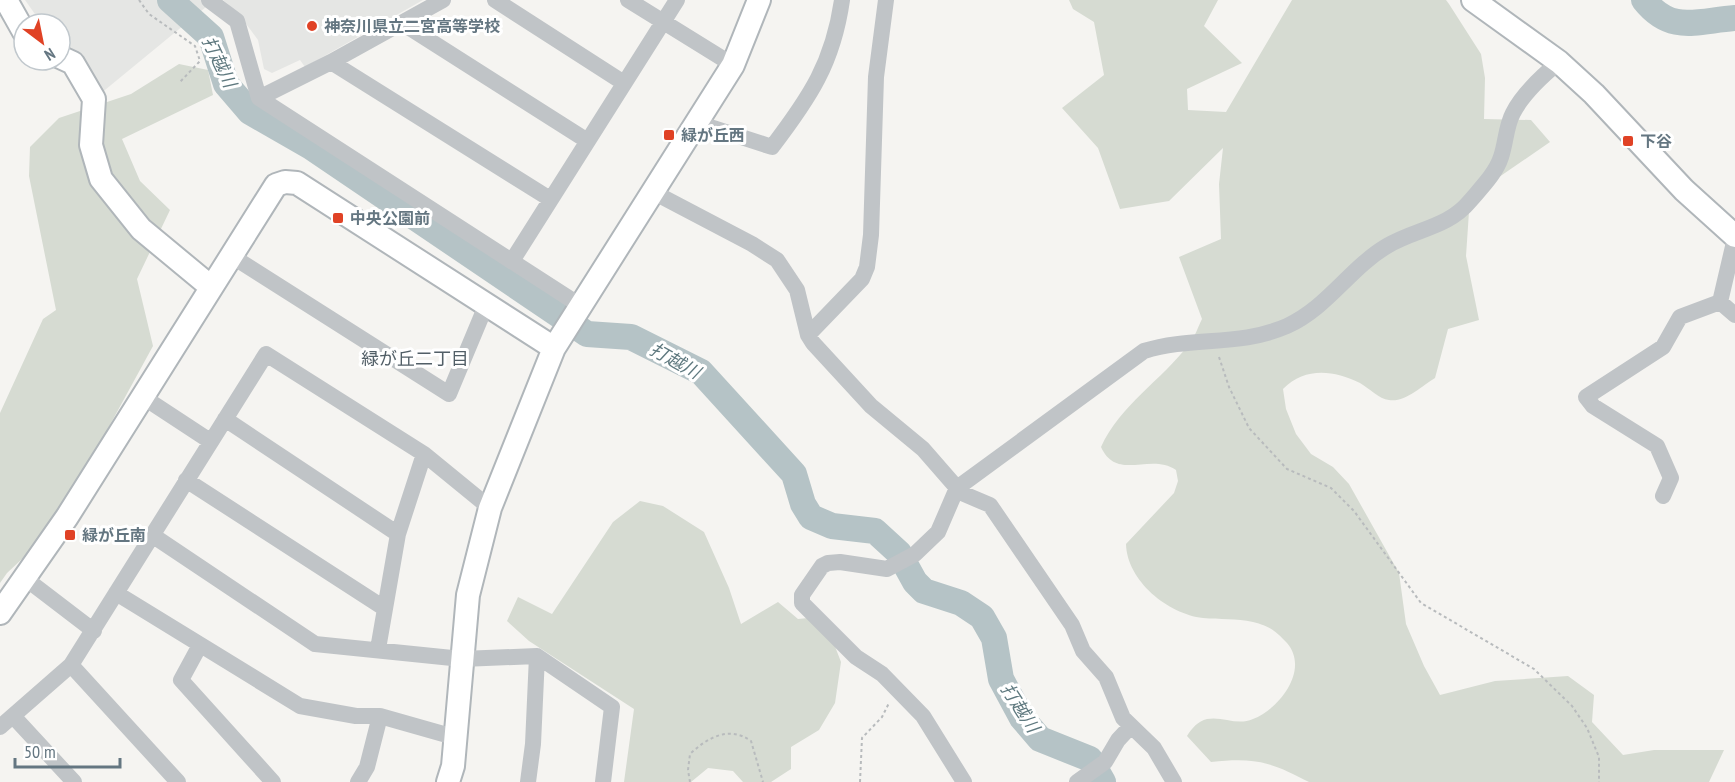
<svg xmlns="http://www.w3.org/2000/svg" width="1735" height="782" font-family="'PT Sans Narrow','Noto Sans JP',sans-serif">
  <style>
    .built { fill: #e5e6e4 }
    .green { fill: #d6dbd2 }
    .lines { fill: none; stroke-linecap: round; stroke-linejoin: round }
    .river { stroke: #b5c3c6; stroke-width: 26 }
    .secondary-casing { stroke: #b0b6ba; stroke-width: 26 }
    .path { stroke: #b8bbbd; stroke-width: 2; stroke-dasharray: 3 3; stroke-linecap: butt }
    .street { stroke: #c0c4c7; stroke-width: 16 }
    .secondary { stroke: #fff; stroke-width: 22 }
    .poi-dot { fill: #e04225; stroke: #fff; stroke-width: 2 }
    .labels { text-anchor: middle; stroke-width: 6; stroke-linejoin: round; paint-order: stroke }
    .poi-label { font-size: 16px; font-weight: bold; fill: #647681; stroke: #fff; text-anchor: start }
    .water-label { font-size: 18px; font-style: italic; fill: #5f797f; stroke: #fff }
    .neighbourhood-label { font-size: 18px; fill: #525f67; stroke: #fff }
  </style>
  <rect width="100%" height="100%" fill="#f5f4f1"/>
  <path class="built" d="M25,0H209L212,2L94,99L60,51V24H42Z
    M223,0H423L305,67L300,60L272,73L264,69L258,40L238,13Z"/>
  <path class="green" d="M1069,0H1218L1204,26L1242,63L1187,89L1188,110L1226,112L1292,0H1446L1449,4L1481,54L1485,78L1484,119L1531,120L1550,142L1470,197L1466,256L1479,320L1448,329L1435,378C1422,386 1404,403 1389,400C1379,399 1369,388 1360,383C1333,370 1305,367 1283,389L1286,409L1296,434L1311,454L1333,467L1349,484L1399,573L1406,624L1424,666L1440,695L1495,681L1568,676L1594,695L1592,722L1623,755L1654,750H1724L1709,782H1309C1271,762 1255,757 1211,762L1187,736C1192,728 1198,721 1207,719C1223,716 1237,726 1253,719C1279,709 1310,670 1287,643C1275,630 1269,626 1253,622C1236,618 1220,620 1203,618C1168,614 1127,581 1126,544L1174,493L1178,481L1176,470C1150,452 1117,482 1101,447C1120,405 1162,380 1189,344C1195,337 1198,327 1202,319L1179,257L1221,239L1219,184L1223,148L1169,201L1120,209L1098,148L1062,108L1104,75L1094,22L1073,9Z
    M179,64L208,70L213,95L122,139L140,181L170,210L137,279L153,346L52,531L7,573L0,583V413L43,319L56,310L29,176L30,147L59,118L131,94Z
    M640,501L663,506L704,532L729,588L741,624L778,602L798,619L808,618L831,636L841,662L835,703L819,730L791,747V769L771,782H743L733,771L708,768L691,782H624L634,709L529,641L507,621L518,597L552,614L613,522Z"/>
  <g class="lines">
    <path class="river" d="M170,0L211,37L226,84L250,112L311,147L587,334L631,337L701,372L794,474L803,504L811,517L832,526L875,531L899,553L915,582L924,591L961,603L982,617L994,638L1001,679L1022,718L1040,739L1090,759L1103,782
      M1644,0C1671,34 1696,21 1735,18"/>
    <defs>
      <path id="secondary" d="M6,0L24,32
        M1473,0L1559,62L1594,94L1684,190L1735,236
        M60,57L73,63L94,99L91,145L101,179L141,229L211,287
        M0,613L67,517L276,185L285,182L297,183L554,348
        M448,782L453,766L468,595L490,508L554,348L733,65L759,0"/>
    </defs>
    <use href="#secondary" class="secondary-casing"/>
    <path class="path" d="M139,0L149,14L195,46L200,61L179,83
      M1219,357L1229,387L1249,428L1287,469L1331,488L1354,511L1421,603L1534,669L1572,706L1587,728L1599,757V782
      M690,782L688,770L690,754C707,738 729,725 751,741L763,782
      M860,782L862,738L882,717L889,703"/>
    <path class="street" d="M209,0L237,21L259,98L581,306
      M495,0L624,83
      M628,0L733,65
      M402,23L586,140
      M331,62L550,199
      M259,98L331,62L443,0
      M698,123L772,147C810,97 833,63 842,0
      M653,192L752,244L777,260L797,290L808,335L813,343L871,406L923,449L957,488L964,494L990,505L1072,625L1083,651L1106,677L1123,718L1154,748L1174,782
      M230,255L449,394L487,303
      M512,261L677,0
      M1720,302L1735,315
      M808,335L862,279L867,267L871,235L876,77L886,0
      M143,397L210,441
      M225,419L398,534
      M186,480L384,608
      M1663,496L1671,478L1657,446L1593,406L1586,397L1663,347L1680,317L1720,302L1735,238
      M152,535L315,644L462,659L537,656L612,707L603,782
      M26,579L94,631
      M116,593L300,706L356,716H380L454,737
      M200,645L181,680L273,782
      M378,649L398,534L424,454
      M71,665L178,782
      M13,716L74,782
      M0,727L71,665L266,354L424,454L490,508
      M358,782L367,767L380,716
      M528,782L533,744L537,656
      M964,782L923,716L882,674L856,657L802,603V595L822,566L828,563L840,562L887,569L915,554L938,532L957,488L1144,351C1193,336 1239,347 1287,326C1327,308 1350,268 1387,246C1415,229 1448,228 1470,201C1481,188 1496,173 1501,157C1506,142 1506,126 1513,113C1523,93 1542,76 1559,62
      M1077,782L1105,762L1118,740L1131,726"/>
    <use href="#secondary" class="secondary"/>
  </g>
  <g class="poi-dot">
    <circle cx="312" cy="26" r="6"/>
    <rect x="663" y="129" width="12" height="12" rx="3"/>
    <rect x="1622" y="135" width="12" height="12" rx="3"/>
    <rect x="332" y="212" width="12" height="12" rx="3"/>
    <rect x="64" y="529" width="12" height="12" rx="3"/>
  </g>
  <g class="labels">
    <g class="poi-label">
      <text x="324" y="32">神奈川県立二宮高等学校</text>
      <text x="681" y="141">緑が丘西</text>
      <text x="1640" y="147">下谷</text>
      <text x="350" y="224">中央公園前</text>
      <text x="82" y="541">緑が丘南</text>
    </g>
    <g class="water-label">
      <text transform="translate(219 62) rotate(64)" y="6">打越川</text>
      <text transform="translate(675 361) rotate(29)" y="6">打越川</text>
      <text transform="translate(1020 708) rotate(57)" y="6">打越川</text>
    </g>
    <g class="neighbourhood-label">
      <text x="415" y="365">緑が丘二丁目</text>
    </g>
  </g>
  <g transform="translate(42 42) rotate(148)"><circle r="28" fill="#ffffff" stroke="#c1c8cd" stroke-width="1.5"/>
  <path d="M0-4.5L10 22L0 15L-10 22Z" fill="#e04225"/>
  <text y="-9" font-size="16" font-weight="bold" text-anchor="middle" fill="#647681">N</text>
  </g>
  <path d="M15 758v9h105v-9" fill="none" stroke="#647681" stroke-width="3"/>
  <text x="24" y="758" font-size="18" fill="#647681" stroke="#ffffff" stroke-width="4.5" paint-order="stroke">50 m</text>
</svg>
